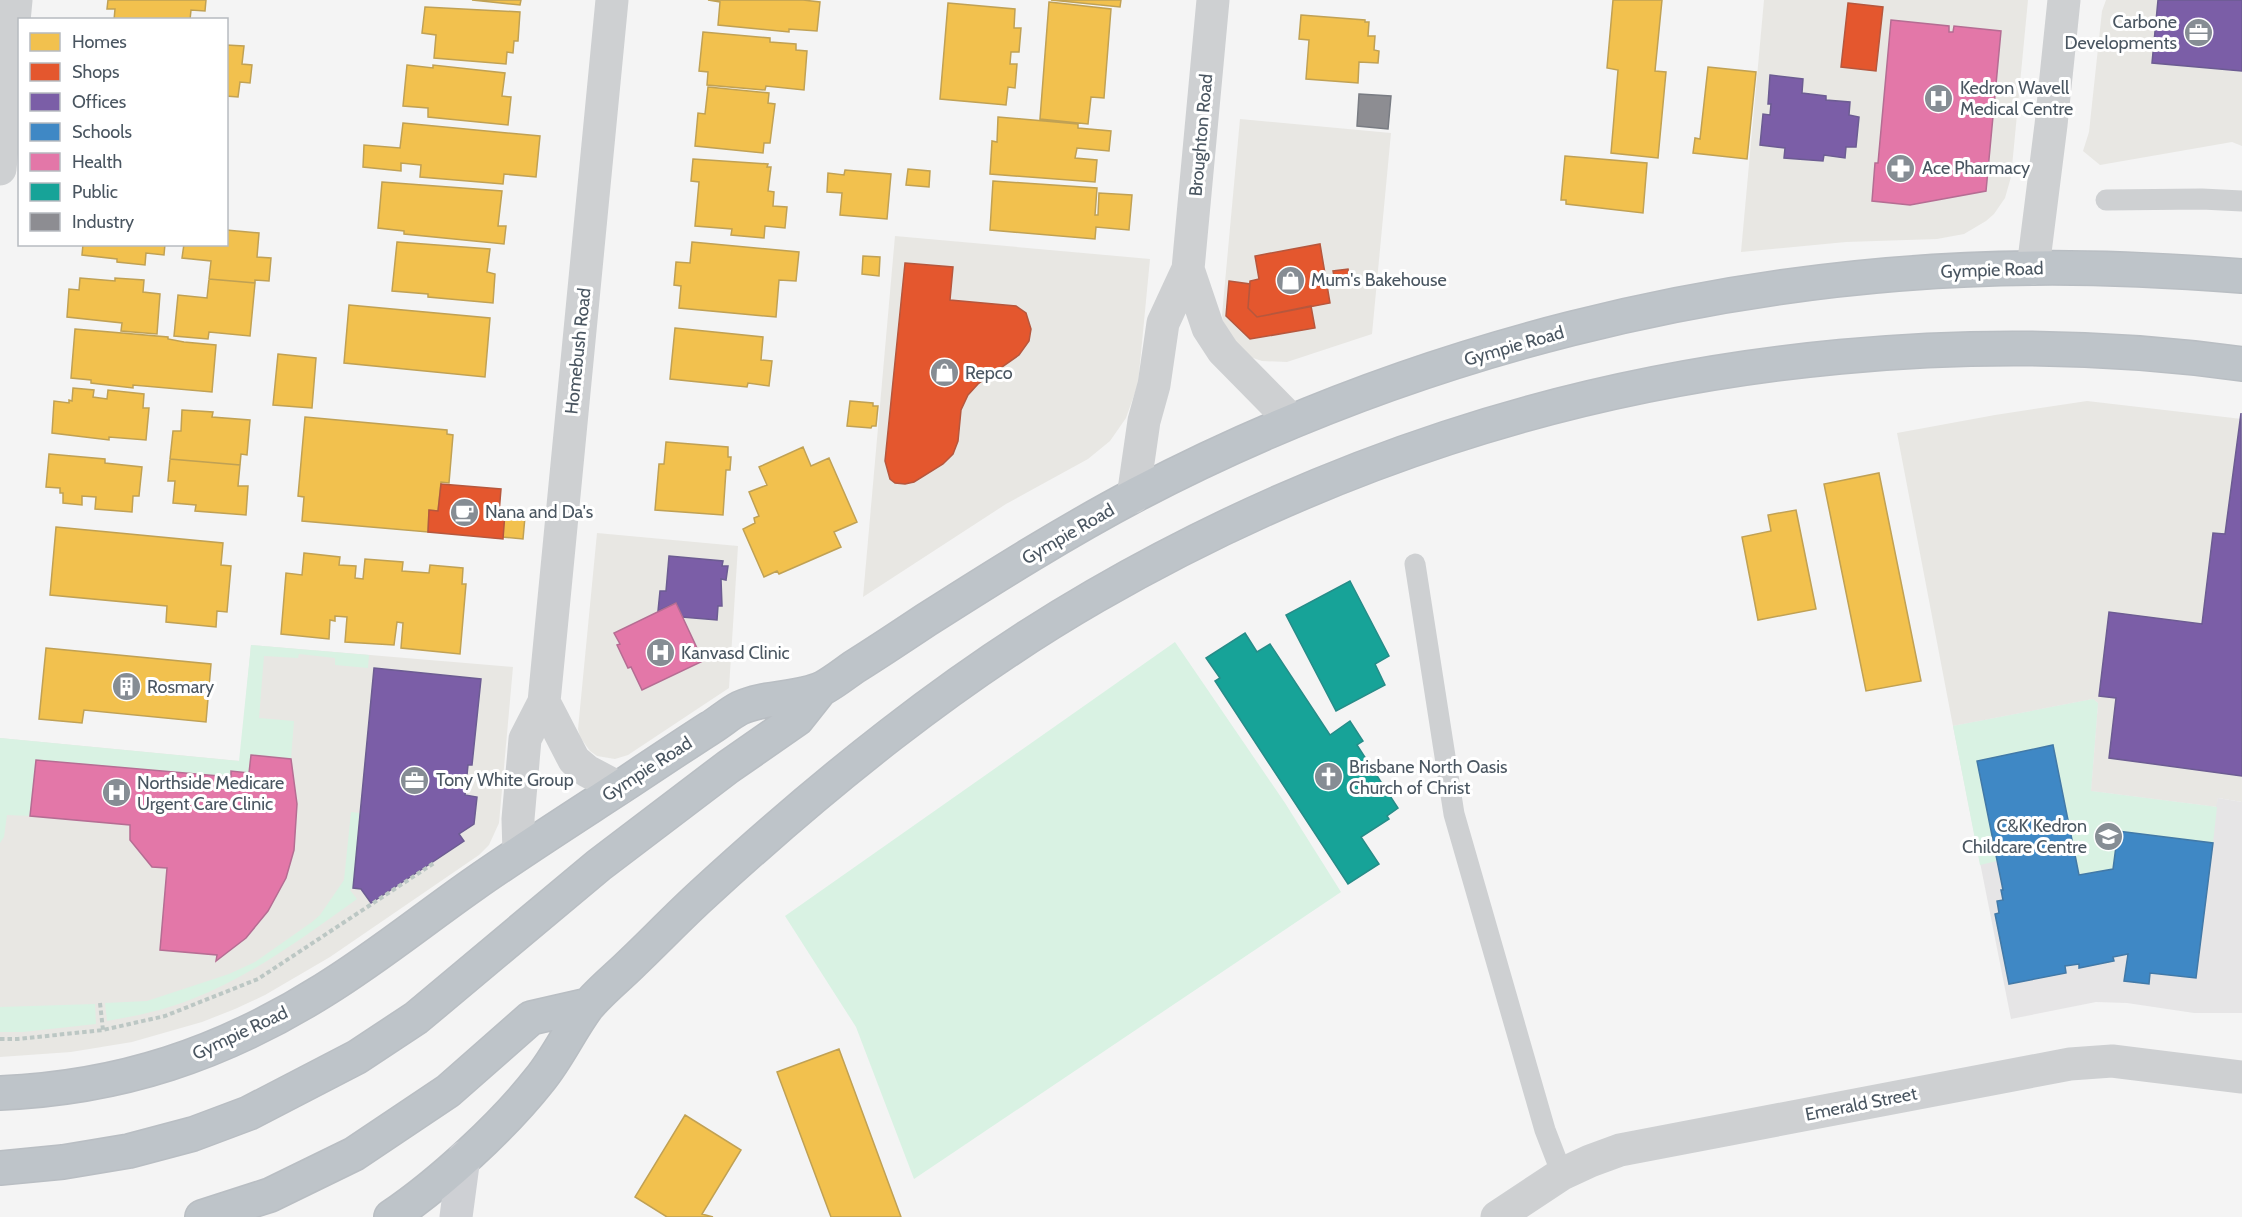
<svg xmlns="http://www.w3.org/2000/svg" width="2242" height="1217" font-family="Cabin,sans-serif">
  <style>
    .commercial { fill: #e8e7e3 }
    .education { fill: #e6e5e6 }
    .green { fill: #d9f2e3 }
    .homes { fill: #f2c14e; stroke: #c0a154; stroke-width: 1.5 }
    .shops { fill: #e4572e; stroke: #b6573d; stroke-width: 1.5 }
    .offices { fill: #7b5ea7; stroke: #6c5c92; stroke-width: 1.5 }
    .schools { fill: #3f88c5; stroke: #4279a7; stroke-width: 1.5 }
    .health { fill: #e377a8; stroke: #b56d93; stroke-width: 1.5 }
    .public { fill: #17a398; stroke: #268c88; stroke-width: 1.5 }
    .industry { fill: #8d8d92; stroke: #797c83; stroke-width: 1.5 }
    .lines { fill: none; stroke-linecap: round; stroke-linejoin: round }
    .highway-casing { stroke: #b9bec3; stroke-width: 36 }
    .path { stroke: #bcc7c4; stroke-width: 4; stroke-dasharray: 4.5 3; stroke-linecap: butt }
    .lane { stroke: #ced0d2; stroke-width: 21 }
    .street { stroke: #ced0d2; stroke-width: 33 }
    .secondary { stroke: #ced0d4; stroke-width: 33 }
    .highway { stroke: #bec4c9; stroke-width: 33 }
    .labels { text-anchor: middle; stroke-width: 6; stroke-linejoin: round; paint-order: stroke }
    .poi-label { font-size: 18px; fill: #4a5661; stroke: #fff; text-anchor: start }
    .street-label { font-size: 18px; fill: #4a5661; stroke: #fff }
  </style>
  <rect width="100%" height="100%" fill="#f4f4f4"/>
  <path class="commercial" d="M1764,0H2028L2011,177L2005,198L1994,214L1986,221L1964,234L1937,239L1846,242L1741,252Z
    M2106,0H2242V146L2232,142L2100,165L2083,151L2089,132L2102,11Z
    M1240,119L1391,133L1372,334L1287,362L1262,361L1250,357L1237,347L1223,321L1222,315Z
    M895,236L1150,259L1138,384L1126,418L1110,441L1088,459L1006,504L863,597Z
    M2087,401L2242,419V802L2218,798L2217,807L2091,791L2098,703L2093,699L1953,726L1897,433L1995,415Z
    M597,533L738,546L729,688L628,755L615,759L597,756L590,751L580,737L578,729Z
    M251,645L513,667L499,823L489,845L479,855L330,957L265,995L235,1009L202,1022L132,1042L71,1052L0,1057V738L240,761Z"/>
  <path class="education" d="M2093,699L2098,703L2091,791L2216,807L2218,798L2242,802V1013H2194L2127,1003L2096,1002L2011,1019L1953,726Z"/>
  <path class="green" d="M1175,642L1285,803L1341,892L914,1179L856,1027L785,916Z
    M251,645L369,655L368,668L335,665V658L299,654L298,658L264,656L259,718L294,721L291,759L251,755L249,773L232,771L231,777L36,760L30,816L7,815L4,837L0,843V738L239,761Z
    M2093,699L2098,703L2091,791L2217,807L2213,843L2118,831L2113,869L2079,875L2053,745L1977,761L1997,861L1980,865L1953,726Z
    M351,812L360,813L353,888L350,890L357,899C305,936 252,976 192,999C165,1010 136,1016 107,1021L105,1003L147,1001L229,974L255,962L312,922L320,915L344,880Z
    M95,1004L96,1024L23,1032H0V1007Z"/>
  <path class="homes" d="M108,0H206L205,11L191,10L190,20H114L115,9H107Z
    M472,0H521L520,5Z
    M708,0H803L820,2L817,31L789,29V32L718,25L720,2Z
    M1051,0H1121L1120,7Z
    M1613,0H1662L1655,71L1666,72L1658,158L1611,153L1618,70L1607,68Z
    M1049,2L1111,9L1104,98L1091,97L1088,124L1040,119Z
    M948,3L1015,9L1014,28H1021L1019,52H1011L1010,64H1017L1015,88L1008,87L1006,105L940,99Z
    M425,7L520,12L518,41H514L513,53L507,52L506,64L434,58L436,35L422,33Z
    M1301,15L1365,20V22H1369L1368,36H1375L1374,50L1379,51L1378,63L1359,62L1358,83L1306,79L1309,40L1299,39Z
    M703,32L770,38V42L796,44V50L807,51L804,90L766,86L765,90L707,85L708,72L699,71Z
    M226,45L244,46L242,64L252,65L250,83L240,82L238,97L226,96Z
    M407,65L433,68V65L505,73L502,96L511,97L508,125L428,117V108L403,106Z
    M1708,67L1756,72L1747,159L1693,153L1695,138L1700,139Z
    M708,87L769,93L768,103L775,104L770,143H764L763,153L695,146L698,113L705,114Z
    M998,117L1078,124V128L1111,131L1109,151L1077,148L1075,158L1097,160L1095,182L990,174L992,141L997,142Z
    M403,123L540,136L536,177L504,174L503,184L420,177L421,165L401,163V171L363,167L364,145L400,148Z
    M1565,156L1647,163L1643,213L1566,204V200H1561Z
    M693,159L768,164L767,167H771L768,191L774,192L773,206L787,207L785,228L765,226L764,238L731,235L732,229L695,226L699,182L691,181Z
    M908,169L930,171L929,187L906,185Z
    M845,170L891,174L887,219L840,215L842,193L827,192L828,173L844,175Z
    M993,181L1097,188L1095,215H1098L1099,193L1132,195L1129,230L1096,227L1095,239L990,230Z
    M382,182L502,191L498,226H506L504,244L404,234V231L378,228Z
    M226,230L259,233L257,257L271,258L269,281L255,280V283L209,279L211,261L182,258L184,244H226Z
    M397,242L490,249L487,272L495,274L493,303L428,297V294L392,291Z
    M692,242L799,252L796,281L779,280L776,317L679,308L681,286L674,285L676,262L690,263Z
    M83,244H165L164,255L146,253L145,265L117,262V259L82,255Z
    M863,256L880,257L879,276L862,274Z
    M80,278L115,281V278L144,280L143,292L160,294L157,334L121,331L122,323L67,317L69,289L79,290Z
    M209,279L255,283L250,336L209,332L208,339L174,336L178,295L207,298Z
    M349,305L490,318L485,377L344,363Z
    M675,328L763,337L761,360L772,361L769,386L748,383L747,387L670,379Z
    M75,329L168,337V339L184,342L216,345L212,392L133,385V388L91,383V380L71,378Z
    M278,354L316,358L312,408L273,405Z
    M73,388L94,390L93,397L107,399L108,390L144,394L143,408H149L146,440L109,437V440L52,433L54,401L69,403V400L72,401Z
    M850,401L873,403V406H878L876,426H872L871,428L847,426Z
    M182,410L213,412L212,417L250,420L247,455L241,454L240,465L170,459L173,431H181Z
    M305,417L447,430V434L453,435L449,483L441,482L438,511L429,510L428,532L302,521L304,497L298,496Z
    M666,442L728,447V457H731L730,470H726L723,515L655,510L659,464H664Z
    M803,447L811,466L829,458L857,522L834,532L841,547L779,574L777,571L764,577L743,529L755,523L754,518L759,516L749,492L767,485L759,467Z
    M49,454L105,459V463L142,467L139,496H133L132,512L95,509L96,497L82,496V505L63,503V493H60V488L46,487Z
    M170,459L240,465L238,486H248L246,515L195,511L196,505L173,503L175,481H168Z
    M1879,473L1921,681L1866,691L1824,484Z
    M1796,510L1816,609L1758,620L1742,537L1771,531L1768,515Z
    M504,515L525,517L523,539L502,537Z
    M56,527L223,543L221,565L231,566L227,612L217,611L216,627L166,622L167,606L50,595Z
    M304,553L340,557L339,565L356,566L355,578L363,579L365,559L403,562L402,571L429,573L430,565L463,568L462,584H466L460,654L401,648L403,623L397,622L394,645L345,642L347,617L335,616V621L330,620L329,639L281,634L286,573L302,575Z
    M46,648L211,664L206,722L84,710L82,723L39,719Z
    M839,1049L901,1217H831L777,1072Z
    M685,1115L741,1150L702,1214L713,1217H667L635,1197Z"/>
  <path class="shops" d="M1848,3L1883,7L1876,71L1841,67Z
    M1320,244L1330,303L1257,317L1248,308L1250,281L1259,279L1255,256Z
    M905,263L953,267L950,300L1016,306L1026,313L1031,329L1029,341L1019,355L978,384L968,395L961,410L958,441L953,454L943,464L914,482L905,484L895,483L890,479L885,461Z
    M1348,269L1351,284L1336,287L1333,271Z
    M1229,281L1250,284L1248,308L1257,317L1311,306L1315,328L1250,339L1226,316Z
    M441,484L501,489L499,513H505L503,539L428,532L429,510L438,511Z"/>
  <path class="offices" d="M2158,0H2242V71L2152,63Z
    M1770,75L1803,79L1802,93L1826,96V100L1850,102L1849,115L1859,117L1856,147H1846L1845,158L1824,155L1823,161L1784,158L1785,148L1760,145L1763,114L1770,115L1771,104H1768Z
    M2241,413L2242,776L2109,758L2116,698L2099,696L2109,612L2202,624L2213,533L2225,534Z
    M669,556L723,561L722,566H728L726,580L721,579L722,606H718L717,620L682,617L676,603L658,611L660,591H666Z
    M374,668L481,679L472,765H468L465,795L477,797L474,824L459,834L464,841L371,903L361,889L353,888Z"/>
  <path class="schools" d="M2053,745L2079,875L2113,869L2118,831L2213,843L2196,978L2150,973L2149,984L2124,981L2128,954L2113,957L2114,961L2079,968V964L2065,966L2066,973L2009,984L1995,914L1999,913L1997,901L2003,900L2001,890H2003L1977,761Z"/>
  <path class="health" d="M1891,20L1949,26V32H1953L1954,26L2001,31L1986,191L1910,205L1872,201L1875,163H1878Z
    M676,603L703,661L642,690L631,667L628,668L617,645L620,644L614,633Z
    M251,755L291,759L297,804L294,850L286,878L268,911L246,938L216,961L217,955L160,950L167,868L152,867L130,840V825L30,816L36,760L231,777V771L249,773Z"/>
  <path class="public" d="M1350,581L1389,656L1375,664L1385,685L1336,711L1286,615Z
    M1245,633L1257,652L1270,644L1330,735L1350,721L1363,741L1357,745L1398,808L1387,816L1389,819L1361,837L1379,864L1348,884L1215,681L1220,678L1206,658Z"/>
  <path class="industry" d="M1359,94L1391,96L1388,129L1357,126Z"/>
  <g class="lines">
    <defs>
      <path id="highway" d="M0,1093C120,1088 222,1054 324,990C376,958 424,919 474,884C524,849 576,816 628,782C655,764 682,746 710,728C720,722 730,713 740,708C766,696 798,700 823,688C834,682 844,674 854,667C878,652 902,636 926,620C995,576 1065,532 1137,494C1411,351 1723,271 2033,268C2103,267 2173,271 2242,276
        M0,1168L63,1162L129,1151L193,1134L249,1113L357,1057L416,1018L599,865L728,767L797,719L820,690
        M202,1217L270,1195L354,1154L448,1091L531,1018L588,1005
        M391,1217C440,1184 503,1126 540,1079C558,1057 570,1030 587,1007C600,991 618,977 633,962C656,940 679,916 702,895C823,784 953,678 1095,596C1206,532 1325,478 1447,438C1696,356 1982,328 2242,364"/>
    </defs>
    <use href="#highway" class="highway-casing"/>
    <path class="path" d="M100,1003L103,1030
      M0,1039H18L103,1030L165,1016L258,979L434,863"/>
    <path class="lane" d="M2106,200L2202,199L2242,201
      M1415,564L1454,814L1545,1130L1562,1174"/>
    <path class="street" d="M0,169L16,0
      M2033,268L2051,125L2064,0
      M1188,269L1208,328L1223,351L1292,421
      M1133,497L1144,421L1154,385L1163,323L1188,269L1213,0
      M544,702L574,760L587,771L619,788
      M519,853L518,819L525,739L544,702L612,0
      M1497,1217L1562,1174L1590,1161L1620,1150L2070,1064L2112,1061L2242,1077"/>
    <path class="secondary" d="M456,1217L464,1157"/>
    <use href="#highway" class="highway"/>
  </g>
  <defs>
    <symbol id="office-disc" viewBox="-11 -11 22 22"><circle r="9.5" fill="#868d94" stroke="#fff"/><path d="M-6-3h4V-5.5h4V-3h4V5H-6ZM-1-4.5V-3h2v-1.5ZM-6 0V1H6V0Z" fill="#fff"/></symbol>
    <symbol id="hospital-disc" viewBox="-11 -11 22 22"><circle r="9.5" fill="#868d94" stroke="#fff"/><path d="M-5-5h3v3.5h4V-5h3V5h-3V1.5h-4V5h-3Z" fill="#fff"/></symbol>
    <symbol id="pharmacy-disc" viewBox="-11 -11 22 22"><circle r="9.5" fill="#868d94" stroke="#fff"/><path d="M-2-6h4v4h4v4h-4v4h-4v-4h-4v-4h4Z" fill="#fff"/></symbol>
    <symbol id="shop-disc" viewBox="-11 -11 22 22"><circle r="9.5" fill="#868d94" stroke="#fff"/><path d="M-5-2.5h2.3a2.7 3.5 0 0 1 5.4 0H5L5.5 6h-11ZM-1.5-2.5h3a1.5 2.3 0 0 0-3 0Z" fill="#fff"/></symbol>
    <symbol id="cafe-disc" viewBox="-11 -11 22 22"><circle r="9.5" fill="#868d94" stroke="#fff"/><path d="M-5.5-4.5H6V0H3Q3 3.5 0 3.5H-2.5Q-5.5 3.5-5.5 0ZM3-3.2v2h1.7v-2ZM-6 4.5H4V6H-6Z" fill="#fff"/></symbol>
    <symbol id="building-disc" viewBox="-11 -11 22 22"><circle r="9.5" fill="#868d94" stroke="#fff"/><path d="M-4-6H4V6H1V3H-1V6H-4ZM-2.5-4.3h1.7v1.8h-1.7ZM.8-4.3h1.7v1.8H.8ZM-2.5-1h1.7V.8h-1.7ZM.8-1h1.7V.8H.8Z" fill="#fff"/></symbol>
    <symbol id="church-disc" viewBox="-11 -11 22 22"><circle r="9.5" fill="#868d94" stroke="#fff"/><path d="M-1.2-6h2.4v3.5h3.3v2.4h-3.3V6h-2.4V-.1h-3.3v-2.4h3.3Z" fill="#fff"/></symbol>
    <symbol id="school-disc" viewBox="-11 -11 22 22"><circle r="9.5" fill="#868d94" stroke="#fff"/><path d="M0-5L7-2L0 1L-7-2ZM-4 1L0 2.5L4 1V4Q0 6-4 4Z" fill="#fff"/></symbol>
  </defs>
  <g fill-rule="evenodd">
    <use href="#office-disc" x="2182" y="16" width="33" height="33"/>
    <use href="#hospital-disc" x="1922" y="82" width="33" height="33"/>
    <use href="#pharmacy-disc" x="1884" y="152" width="33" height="33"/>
    <use href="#shop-disc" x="1274" y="264" width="33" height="33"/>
    <use href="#shop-disc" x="928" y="356" width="33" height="33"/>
    <use href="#cafe-disc" x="448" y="496" width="33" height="33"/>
    <use href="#hospital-disc" x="644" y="636" width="33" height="33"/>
    <use href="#building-disc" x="110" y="670" width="33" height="33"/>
    <use href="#church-disc" x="1312" y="760" width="33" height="33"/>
    <use href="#office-disc" x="398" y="764" width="33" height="33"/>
    <use href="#hospital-disc" x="100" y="776" width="33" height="33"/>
    <use href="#school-disc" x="2092" y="820" width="33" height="33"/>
  </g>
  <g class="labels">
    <g class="poi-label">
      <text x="2177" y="28" text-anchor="end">Carbone<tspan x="2177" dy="21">Developments</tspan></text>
      <text x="1960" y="94">Kedron Wavell<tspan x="1960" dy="21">Medical Centre</tspan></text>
      <text x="1922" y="174">Ace Pharmacy</text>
      <text x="1311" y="286">Mum's Bakehouse</text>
      <text x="965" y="379">Repco</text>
      <text x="485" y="518">Nana and Da's</text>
      <text x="681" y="659">Kanvasd Clinic</text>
      <text x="147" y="693">Rosmary</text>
      <text x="1349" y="773">Brisbane North Oasis<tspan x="1349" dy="21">Church of Christ</tspan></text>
      <text x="436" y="786">Tony White Group</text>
      <text x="137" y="789">Northside Medicare<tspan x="137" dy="21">Urgent Care Clinic</tspan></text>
      <text x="2087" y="832" text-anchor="end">C&amp;K Kedron<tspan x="2087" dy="21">Childcare Centre</tspan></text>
    </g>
    <g class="street-label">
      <text transform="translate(1201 135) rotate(-85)" y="6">Broughton Road</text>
      <text transform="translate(1992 270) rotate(-2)" y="6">Gympie Road</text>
      <text transform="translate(1514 346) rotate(-16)" y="6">Gympie Road</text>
      <text transform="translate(578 351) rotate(-84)" y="6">Homebush Road</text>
      <text transform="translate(1068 534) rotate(-30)" y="6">Gympie Road</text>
      <text transform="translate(647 769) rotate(-33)" y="6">Gympie Road</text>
      <text transform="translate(240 1033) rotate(-25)" y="6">Gympie Road</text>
      <text transform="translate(1861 1104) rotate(-11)" y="6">Emerald Street</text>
    </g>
  </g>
  <rect x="18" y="18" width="210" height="228" fill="#ffffff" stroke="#b7bbc0" stroke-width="1.5"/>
  <rect x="30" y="33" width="30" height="18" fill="#f2c14e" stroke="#b7bbc0" stroke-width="1.5"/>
  <text x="72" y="48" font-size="18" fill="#4a5661">Homes</text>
  <rect x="30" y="63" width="30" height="18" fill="#e4572e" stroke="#b7bbc0" stroke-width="1.5"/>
  <text x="72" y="78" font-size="18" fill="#4a5661">Shops</text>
  <rect x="30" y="93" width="30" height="18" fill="#7b5ea7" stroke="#b7bbc0" stroke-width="1.5"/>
  <text x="72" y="108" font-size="18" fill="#4a5661">Offices</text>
  <rect x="30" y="123" width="30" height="18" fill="#3f88c5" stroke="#b7bbc0" stroke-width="1.5"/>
  <text x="72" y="138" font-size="18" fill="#4a5661">Schools</text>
  <rect x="30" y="153" width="30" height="18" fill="#e377a8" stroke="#b7bbc0" stroke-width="1.5"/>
  <text x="72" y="168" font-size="18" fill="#4a5661">Health</text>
  <rect x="30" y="183" width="30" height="18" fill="#17a398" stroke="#b7bbc0" stroke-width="1.5"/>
  <text x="72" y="198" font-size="18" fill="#4a5661">Public</text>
  <rect x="30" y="213" width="30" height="18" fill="#8d8d92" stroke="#b7bbc0" stroke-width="1.5"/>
  <text x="72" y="228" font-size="18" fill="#4a5661">Industry</text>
</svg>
